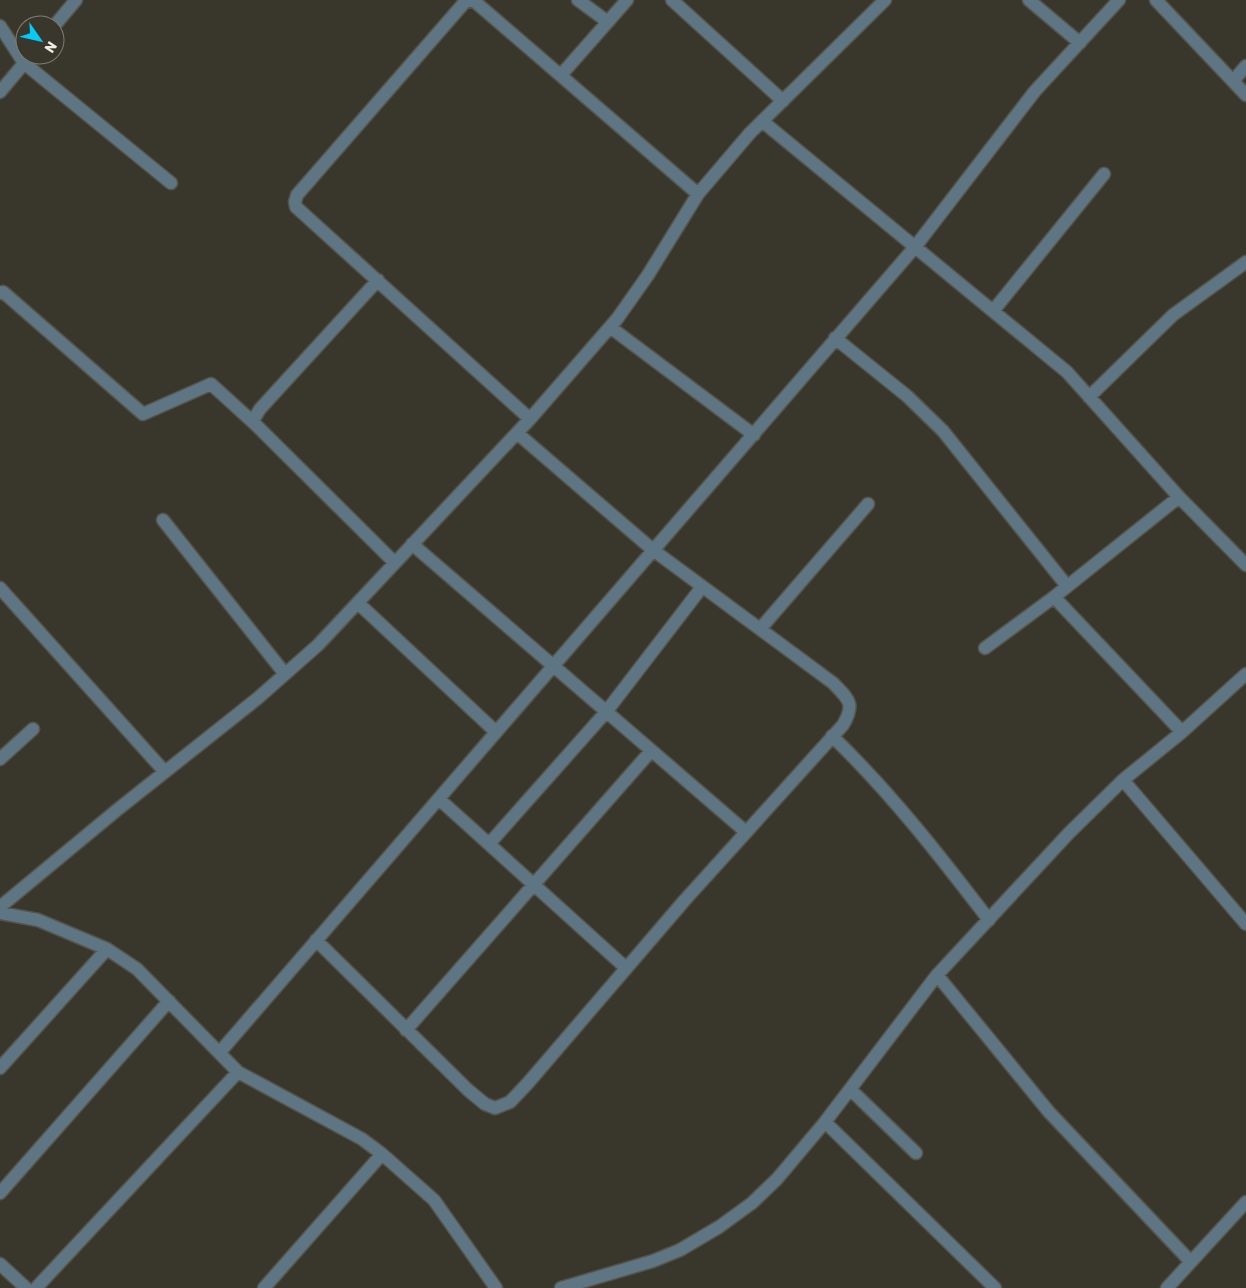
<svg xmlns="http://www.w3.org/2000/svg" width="1246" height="1288" font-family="Rubik,sans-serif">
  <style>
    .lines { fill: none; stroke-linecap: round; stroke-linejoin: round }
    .minor-casing { stroke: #565349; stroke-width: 15 }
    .minor { stroke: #5e7583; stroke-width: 12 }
  </style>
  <rect width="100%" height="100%" fill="#39362b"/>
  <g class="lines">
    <defs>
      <path id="minor" d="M470,0L464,3L297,195L295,202L296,207L530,419
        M473,0L698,194
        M578,0L608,22
        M672,0L783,101
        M1029,0L1080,43
        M1156,0L1246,95
        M55,25L76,0
        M0,26L24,63L171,183
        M561,75L627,0
        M1233,81L1246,66
        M0,92L31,55
        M762,121L1067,372L1179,497L1246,565
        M378,280L260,409L254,419L255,424L395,563
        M0,293L3,292L143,414L211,384L255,424
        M993,311L1104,174
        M610,327L754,435
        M835,338L907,396L943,431L1067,586
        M1089,397L1173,315L1246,262
        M163,520L285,674
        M412,544L746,832
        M0,588L165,772
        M1054,597L1182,732
        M358,603L496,732
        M760,629L868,504
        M985,648L1054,597L1179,497
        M832,736C891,793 940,856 989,920
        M0,759L33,729
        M1123,780L1246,924
        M439,799L626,968
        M489,844L606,712L702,587
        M0,907L117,810L258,698L318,645L530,419L617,319L648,275L698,194L750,133L885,0
        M0,913L38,920L107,949L137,969L238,1072L362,1139L382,1154L434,1200L496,1288
        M316,940L468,1090L485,1104L495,1108L510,1102L528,1083L684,901L843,725C856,703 848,699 833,683L653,550L517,433
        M937,975L1049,1112L1191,1262
        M406,1030L651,751
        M220,1052L915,247L1035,91L1119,0
        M0,1068L107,949
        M850,1089L916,1153
        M825,1122L995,1288
        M0,1193L169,1001
        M0,1264L26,1288
        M36,1288L238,1072
        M264,1288L382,1154
        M561,1288L653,1261L680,1250L719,1227L752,1203L777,1179L825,1122L937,975L1069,833L1123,780L1182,732L1246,674
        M1167,1288L1246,1202"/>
    </defs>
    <use href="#minor" class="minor-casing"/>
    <use href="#minor" class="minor"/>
  </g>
  <g transform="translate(40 40) rotate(124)"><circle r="24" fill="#39362b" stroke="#817e75"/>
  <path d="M0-4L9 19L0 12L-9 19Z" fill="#02cbf9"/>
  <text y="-8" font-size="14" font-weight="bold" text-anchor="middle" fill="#edebe4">N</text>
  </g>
</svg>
